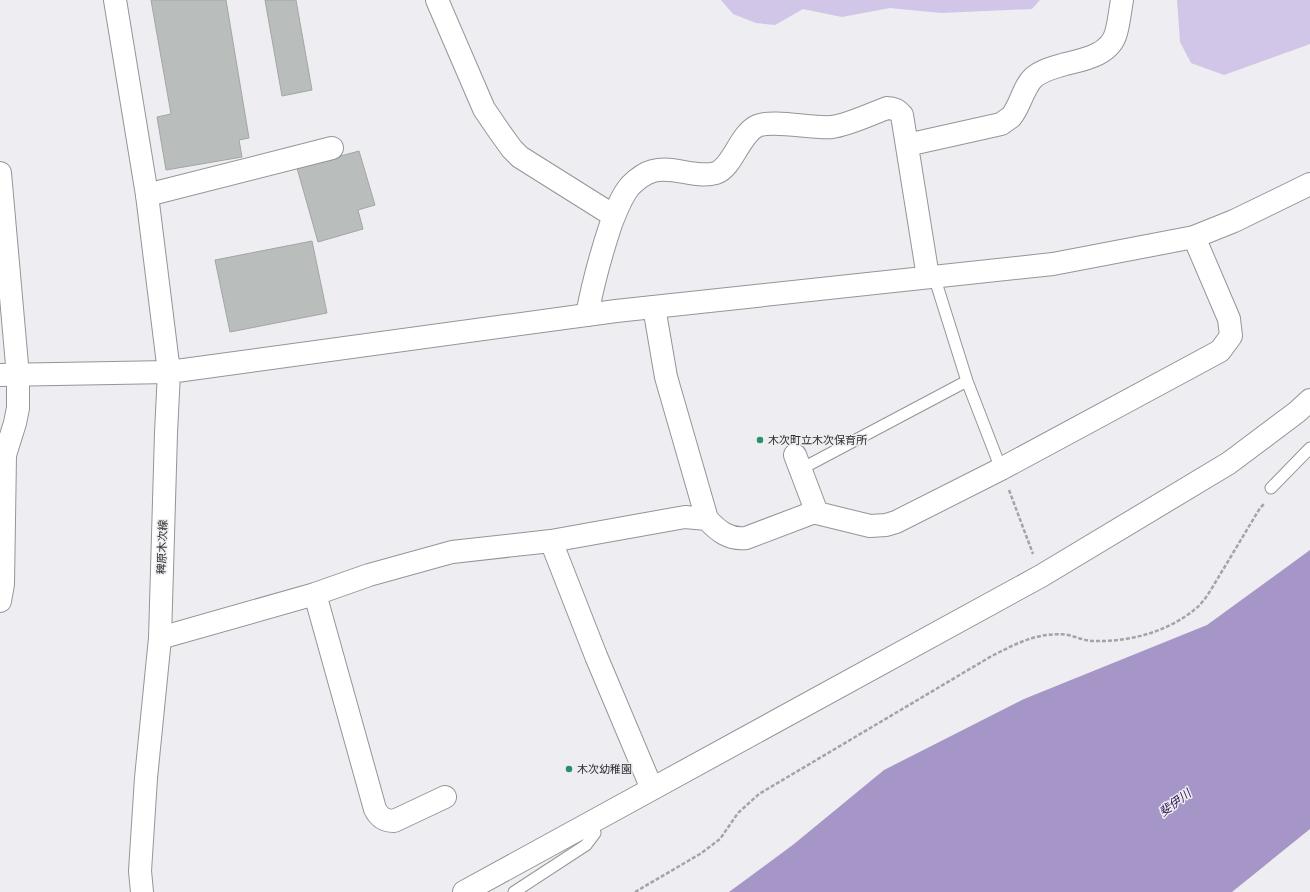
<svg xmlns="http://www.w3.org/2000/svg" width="1310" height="892" font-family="Jost,'Noto Sans JP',sans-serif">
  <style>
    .green { fill: #d1c5e8 }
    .water { fill: #a695c7 }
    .building { fill: #b9bdbb; stroke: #a2a6a4 }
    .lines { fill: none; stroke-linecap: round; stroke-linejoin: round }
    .lane-casing { stroke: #959497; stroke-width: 13 }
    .street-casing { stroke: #959497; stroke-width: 24 }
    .secondary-casing { stroke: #959497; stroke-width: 24 }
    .path { stroke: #a4a4a6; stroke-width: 2.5; stroke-dasharray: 4 2; stroke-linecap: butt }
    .lane { stroke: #fff; stroke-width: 11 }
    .street { stroke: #fff; stroke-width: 22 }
    .secondary { stroke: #fff; stroke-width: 22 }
    .poi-dot { fill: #298f6b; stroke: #eeedf1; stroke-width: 1.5 }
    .labels { text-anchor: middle; stroke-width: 3; stroke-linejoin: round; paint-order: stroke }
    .poi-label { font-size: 11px; fill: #2c2c2d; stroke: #eeedf1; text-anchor: start }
    .street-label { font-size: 11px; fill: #2c2c2d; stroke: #eeedf1 }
    .water-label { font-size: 12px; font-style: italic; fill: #341a56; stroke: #eeedf1 }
  </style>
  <rect width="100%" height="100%" fill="#eeedf1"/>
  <path class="green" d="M721,0H1040L1032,9L941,13L890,8L842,17L803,9L775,25L756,23L733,14Z
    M1177,0H1310V44L1224,75L1191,63L1180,42Z"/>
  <path class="water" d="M1310,550V829L1232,892H729L794,844L884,770L1024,699L1207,625Z"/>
  <path class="building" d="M151,0H226L249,138L239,140L242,157L166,170L157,117L171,114Z
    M265,0H296L312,90L282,96Z
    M359,151L375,205L358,210L363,229L318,242L297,168Z
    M312,241L327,313L230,332L215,260Z"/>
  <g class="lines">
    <defs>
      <path id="lane" d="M934,276L967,381L1001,469
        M801,469L967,381
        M1271,488L1310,448
        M514,892L586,845L595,833L592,823"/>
      <path id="street" d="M437,0L484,109L499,131L512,149L520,157L614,216
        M907,145L1001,124C1004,122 1008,119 1011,117C1021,105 1023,87 1034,77C1043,70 1052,68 1062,65C1081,60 1110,56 1116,33C1119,23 1120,11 1122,0
        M0,173L18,376V408L15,423L5,455L3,584L0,601
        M147,195L332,148
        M654,307L666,377L707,519C718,531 729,540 746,538L812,513H817L870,526L886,525L896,522L1001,469L1220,351L1231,336L1229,319L1194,237
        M587,315C593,283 601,254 611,224C616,211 621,197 630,186C635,181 645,173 653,171C673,165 695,179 716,173C733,167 739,135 757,126C773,119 813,129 832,127C848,125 871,114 887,108C894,108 898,110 902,115L928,277
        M795,455L817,513
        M315,594L375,809C379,817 384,821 394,821L445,797
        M160,638L315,594L369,575L452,552L551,541L685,517L707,519
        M652,789L1041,576L1229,463L1297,412L1310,400
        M464,892L652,789L596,656L551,541"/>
      <path id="secondary" d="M115,0L147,195L169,372L166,433L160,638L146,778L140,871L142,892
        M0,375L169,372L616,311L1053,264L1194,237L1234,221L1310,184"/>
    </defs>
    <use href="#lane" class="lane-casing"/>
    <use href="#street" class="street-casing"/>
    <use href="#secondary" class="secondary-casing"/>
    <path class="path" d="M1009,490L1033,554
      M635,892L700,854L720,839L738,813L759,794L990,657C1015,644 1039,631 1068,635C1077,637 1085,641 1094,641C1129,642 1167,632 1194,610C1207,600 1215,582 1224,568C1236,548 1248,528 1260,508L1265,503"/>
    <use href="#lane" class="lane"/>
    <use href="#street" class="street"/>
    <use href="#secondary" class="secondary"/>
  </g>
  <g class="poi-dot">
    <circle cx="760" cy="440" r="4"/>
    <circle cx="569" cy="769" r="4"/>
  </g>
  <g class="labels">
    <g class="poi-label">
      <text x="768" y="444">木次町立木次保育所</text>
      <text x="577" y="773">木次幼稚園</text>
    </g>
    <g class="street-label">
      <text transform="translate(162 547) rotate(-88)" y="4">稗原木次線</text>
    </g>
    <g class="water-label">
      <text transform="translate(1175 803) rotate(-37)" y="4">斐伊川</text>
    </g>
  </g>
</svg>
